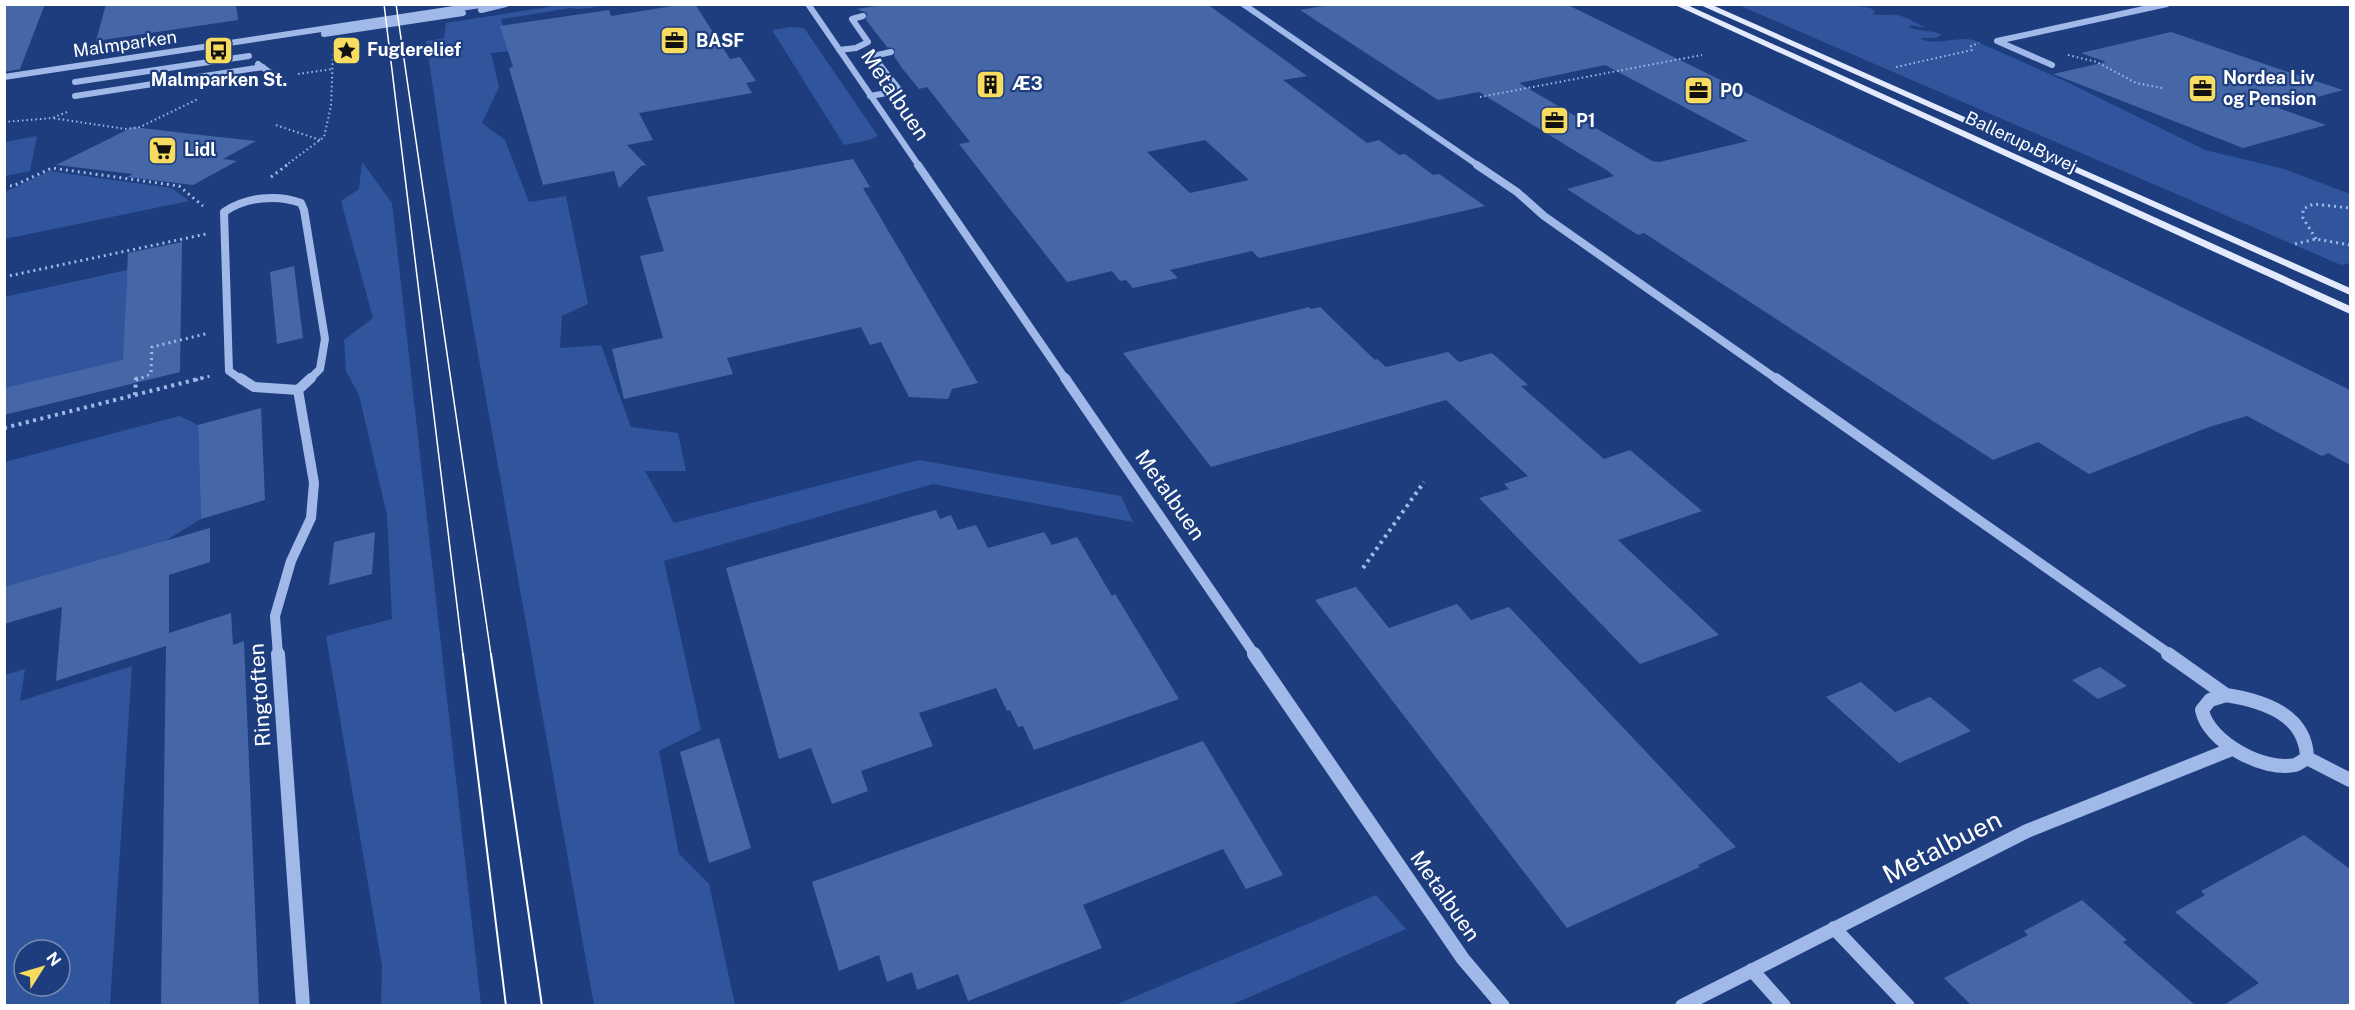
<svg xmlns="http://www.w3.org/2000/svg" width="2355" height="1010" font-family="'Public Sans',sans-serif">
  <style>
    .green { fill: #30559d; fill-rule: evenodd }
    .building { fill: #4567a8; fill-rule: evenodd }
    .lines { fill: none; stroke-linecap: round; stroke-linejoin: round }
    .path-far2 { stroke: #a0b9e8; stroke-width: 2; stroke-dasharray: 1.5 3; stroke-linecap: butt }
    .path-far1 { stroke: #a0b9e8; stroke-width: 3; stroke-dasharray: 2 4; stroke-linecap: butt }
    .path { stroke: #a0b9e8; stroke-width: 4; stroke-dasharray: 3 4.5; stroke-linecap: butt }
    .minor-far3 { stroke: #a0b9e8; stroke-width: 6 }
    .minor-far2 { stroke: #a0b9e8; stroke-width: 8 }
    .minor-far1 { stroke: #a0b9e8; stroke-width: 10 }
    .minor { stroke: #a0b9e8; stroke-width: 14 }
    .major { fill: #e3eafe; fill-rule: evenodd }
    .tram-far1 { stroke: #fff; stroke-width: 1.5 }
    .tram { stroke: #fff; stroke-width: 2 }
    .labels { text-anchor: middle; stroke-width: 4.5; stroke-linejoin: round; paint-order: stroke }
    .far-poi-label { font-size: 18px; font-weight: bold; fill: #fff; stroke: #1d3d7e; text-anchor: start }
    .far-street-label { font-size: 18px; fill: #fff; stroke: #1d3d7e }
    .street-label { font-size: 21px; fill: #fff; stroke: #1d3d7e }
    .near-street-label { font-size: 26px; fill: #fff; stroke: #1d3d7e }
  </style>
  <rect width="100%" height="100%" fill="#1d3d7e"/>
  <path class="green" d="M561,5H612L580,9L571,8L501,19L511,51L491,53L499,87L482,123L505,140L529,202L566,196L588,304L562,316L560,348L601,345L631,427L678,433L686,471H645L674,523L919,460L1121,496L1133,522L933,484L664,561L701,730L659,751L679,854L709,884L735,1005H594L445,168L426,41L444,38L446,23Z
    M1738,5H1852L1870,8L1876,12L1872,14C1881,16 1888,14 1897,15C1907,17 1916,23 1926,28L1911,25L1908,27C1919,32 1931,29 1942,35L1936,38H1919C1934,47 1956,36 1973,40L2063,80L2205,150L2284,169L2350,194V263L2341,265Z
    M791,27L804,28L878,136L868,140L844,145L772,30Z
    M37,136L30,171L5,176V142Z
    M362,162L392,203L481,1005H381L382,966L326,636L392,619L387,515L359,395L346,371L344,340L373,318L341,201L359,189Z
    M49,171L172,188L189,201L5,239V192Z
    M127,270L124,351L133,358L5,388L4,297Z
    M179,416L198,425L201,519L165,541L5,587V462Z
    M132,666L110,1005H5V675L25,669L20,701ZM24,950H60V986H24Z
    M1376,895L1406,929L1231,1005H1115Z"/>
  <path class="building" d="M4,4H45L20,69L4,72Z
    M106,4H236L238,20L96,41Z
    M685,4H695L730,59L740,57L756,81L746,83L752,93L639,113L653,140L627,145L646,165L641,166L619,188L614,171L543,185L509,68L513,67L500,26L609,10L611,16Z
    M889,4H1207L1307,76L1283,80L1367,143L1379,140L1399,155L1405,154L1433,175L1439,174L1485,206L1259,258L1252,251L1170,270L1178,278L1133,288L1126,280L1120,281L1112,271L1067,282L959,144L970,142L927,87L919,89L902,68L894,56L895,49L887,47L866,20L867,13L857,9ZM1205,140L1249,180L1190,193L1147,152Z
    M1335,4H1566L2350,390V465L2328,453L2322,456L2247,416L2209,427L2089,474L2038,442L1993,460L1644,233L1638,235L1567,189L1614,176L1608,171L1479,92L1438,100L1300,10ZM1605,65L1748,141L1659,162L1652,161L1519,83Z
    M2171,32L2300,76L2343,90L2278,108L2326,125L2243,148L2053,74L2106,62L2081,53Z
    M133,127L201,135L256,141L223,159L237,161L193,185L127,177L133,174L56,165Z
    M853,159L870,187L863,188L978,383L952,389L948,399L909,397L881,342L870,345L861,327L727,358L733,374L624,399L612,349L663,338L640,256L664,251L647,197Z
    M182,242L180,372L4,415V388L123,360L128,253Z
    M294,266L303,338L277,344L270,272Z
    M1309,307L1311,309L1320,307L1375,360L1377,359L1386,367L1448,352L1459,362L1492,353L1528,385L1521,386L1604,459L1630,450L1702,511L1618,540L1719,635L1640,664L1479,498L1509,489L1504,484L1528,476L1446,400L1211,467L1123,353Z
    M261,408L265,500L201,519L198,425Z
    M936,510L940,519L951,515L958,530L976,525L988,548L1044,532L1052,545L1077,537L1112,596L1115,594L1179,699L1034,750L1023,726L1018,727L1010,710L1007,711L996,688L919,713L933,746L861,771L868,791L832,804L811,748L779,759L726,568Z
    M210,528V562L169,575V633L231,613L233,645L244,641L259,1005H161L166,646L56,681L62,607L4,624V587Z
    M375,532L372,574L329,585L334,542Z
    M1356,587L1389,628L1457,604L1471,620L1509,607L1736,847L1698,865L1700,867L1567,928L1315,600Z
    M2100,667L2127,686L2098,699L2072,680Z
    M1861,682L1895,712L1930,697L1971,731L1899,763L1826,697Z
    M719,738L751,848L709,863L680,752Z
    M1203,741L1283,875L1246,889L1223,849L1083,905L1102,948L968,1001L958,974L917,990L912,972L887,982L879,955L839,971L812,882Z
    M2304,835L2350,869V1005H2224L2259,983L2175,912L2205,895L2201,891Z
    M2082,900L2127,940L2123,942L2195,1005H1971L1944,978L2028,935L2024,931Z"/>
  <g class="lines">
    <path class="path-far2" d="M2068,55L2097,62L2136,83L2162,88
      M1896,67L1972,50L1971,46L1979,43
      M298,74L333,69
      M1480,97L1702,55
      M67,112L52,118L126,129L140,127L198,99
      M4,122L52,118
      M276,125L320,140
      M285,166L324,137L331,106L333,53"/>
    <path class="path-far1" d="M271,177L287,165
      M4,185L13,186L52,168L179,186L203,206
      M2316,239L2303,218V209L2313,204L2350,208
      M2295,244L2316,239L2350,245
      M4,277L206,234
      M136,380L151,374L152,347L209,333
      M196,380L210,376"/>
    <path class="path" d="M135,395L136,379L139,378
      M4,428L202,378
      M1363,568L1424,482"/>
    <path class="minor-far3" d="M808,4L919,166
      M1243,4L1479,166
      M481,10L506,4
      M324,34L463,13
      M839,50L856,48L868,42L852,19L863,16
      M258,64L279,79
      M2052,65L1997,41L2167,4
      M4,77L487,4
      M75,82L249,56
      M75,96L263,67
      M870,96L893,92L898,88L873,56L891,52"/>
    <path class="minor-far2" d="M918,165L1066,380
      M1477,165L1517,192L1544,216L1778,380
      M242,380L229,371L224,212C246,197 277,194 301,203L304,210L325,339L320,369L309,380"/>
    <path class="minor-far1" d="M240,378L254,387L298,390L311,378
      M1065,378L1255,655
      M1776,378L2171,655
      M278,655L275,616L291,561L311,518L314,483L298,390"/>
    <path class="minor" d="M278,654L303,1006
      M1254,654L1463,959L1503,1006
      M2168,654L2226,695
      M2226,695C2263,701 2306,714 2307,758C2303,760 2299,764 2295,765C2264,772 2208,742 2202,710L2210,700Z
      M2307,758L2350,780
      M1834,928L1908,1006
      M1752,970L1784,1006
      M1682,1006L2027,831L2232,749"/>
    <path class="major" d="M1673,4H1685L2350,306V314Z
      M1698,4H1710L2350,288V295Z"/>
    <path class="tram-far1" d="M384,4L463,655
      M396,4L491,655"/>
    <path class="tram" d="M463,654L506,1006
      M491,654L542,1006"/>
  </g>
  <defs>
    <symbol id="office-square" viewBox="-11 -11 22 22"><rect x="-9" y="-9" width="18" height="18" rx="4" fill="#f8dc5f" stroke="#1d3d7e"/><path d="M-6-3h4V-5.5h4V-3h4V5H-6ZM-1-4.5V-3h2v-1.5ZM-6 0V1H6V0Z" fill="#111"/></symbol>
    <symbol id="sight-square" viewBox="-11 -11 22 22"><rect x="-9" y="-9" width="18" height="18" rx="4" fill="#f8dc5f" stroke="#1d3d7e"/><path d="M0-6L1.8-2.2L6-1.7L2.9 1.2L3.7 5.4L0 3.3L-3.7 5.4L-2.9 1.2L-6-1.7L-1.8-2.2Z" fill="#111"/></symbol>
    <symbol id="bus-square" viewBox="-11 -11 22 22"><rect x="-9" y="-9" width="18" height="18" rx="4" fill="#f8dc5f" stroke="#1d3d7e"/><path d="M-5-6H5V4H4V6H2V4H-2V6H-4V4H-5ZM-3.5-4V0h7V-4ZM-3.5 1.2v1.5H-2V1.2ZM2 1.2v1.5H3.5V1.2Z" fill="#111"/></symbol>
    <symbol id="building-square" viewBox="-11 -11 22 22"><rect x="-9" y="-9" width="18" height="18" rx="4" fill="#f8dc5f" stroke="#1d3d7e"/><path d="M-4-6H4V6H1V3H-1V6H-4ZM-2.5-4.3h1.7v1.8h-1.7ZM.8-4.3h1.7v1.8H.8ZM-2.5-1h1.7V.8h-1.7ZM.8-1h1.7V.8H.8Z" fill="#111"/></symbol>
    <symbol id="supermarket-square" viewBox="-11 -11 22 22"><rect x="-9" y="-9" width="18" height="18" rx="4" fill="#f8dc5f" stroke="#1d3d7e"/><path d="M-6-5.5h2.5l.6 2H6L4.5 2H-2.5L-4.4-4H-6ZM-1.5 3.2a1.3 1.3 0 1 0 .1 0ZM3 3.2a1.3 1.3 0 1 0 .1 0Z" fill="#111"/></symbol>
  </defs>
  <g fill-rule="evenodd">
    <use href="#office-square" x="658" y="24" width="33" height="33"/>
    <use href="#sight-square" x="330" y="34" width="33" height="33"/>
    <use href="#bus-square" x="202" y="34" width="33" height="33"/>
    <use href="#building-square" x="974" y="68" width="33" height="33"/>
    <use href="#office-square" x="2186" y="72" width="33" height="33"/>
    <use href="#office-square" x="1682" y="74" width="33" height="33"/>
    <use href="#office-square" x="1538" y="104" width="33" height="33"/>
    <use href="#supermarket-square" x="146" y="134" width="33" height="33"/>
  </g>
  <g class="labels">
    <g class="far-poi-label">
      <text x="696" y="47">BASF</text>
      <text x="367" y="56">Fuglerelief</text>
      <text x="2223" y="84">Nordea Liv<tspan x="2223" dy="21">og Pension</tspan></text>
      <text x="219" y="86" text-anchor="middle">Malmparken St.</text>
      <text x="1012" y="90">Æ3</text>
      <text x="1720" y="97">P0</text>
      <text x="1576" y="127">P1</text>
      <text x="184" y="156">Lidl</text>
    </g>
    <g class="far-street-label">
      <text transform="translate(125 44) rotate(-8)" y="6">Malmparken</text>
      <text transform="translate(2021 142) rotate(25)" y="6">Ballerup Byvej</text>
    </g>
    <g class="street-label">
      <text transform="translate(895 95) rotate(56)" y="7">Metalbuen</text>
      <text transform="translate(1170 495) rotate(55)" y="7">Metalbuen</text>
      <text transform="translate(260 695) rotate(-94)" y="7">Ringtoften</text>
      <text transform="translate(1445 896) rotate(55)" y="7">Metalbuen</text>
    </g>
    <g class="near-street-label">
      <text transform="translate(1942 847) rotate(-27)" y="9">Metalbuen</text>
    </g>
  </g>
  <rect width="2355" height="1010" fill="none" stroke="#ffffff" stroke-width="12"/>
  <g transform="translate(42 968) rotate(53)"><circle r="28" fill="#1d3d7e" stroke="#778bb2" stroke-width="1.5"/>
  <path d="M0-4.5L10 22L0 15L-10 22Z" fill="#f8dc5f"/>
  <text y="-9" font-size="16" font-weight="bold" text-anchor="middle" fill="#ffffff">N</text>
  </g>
</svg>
